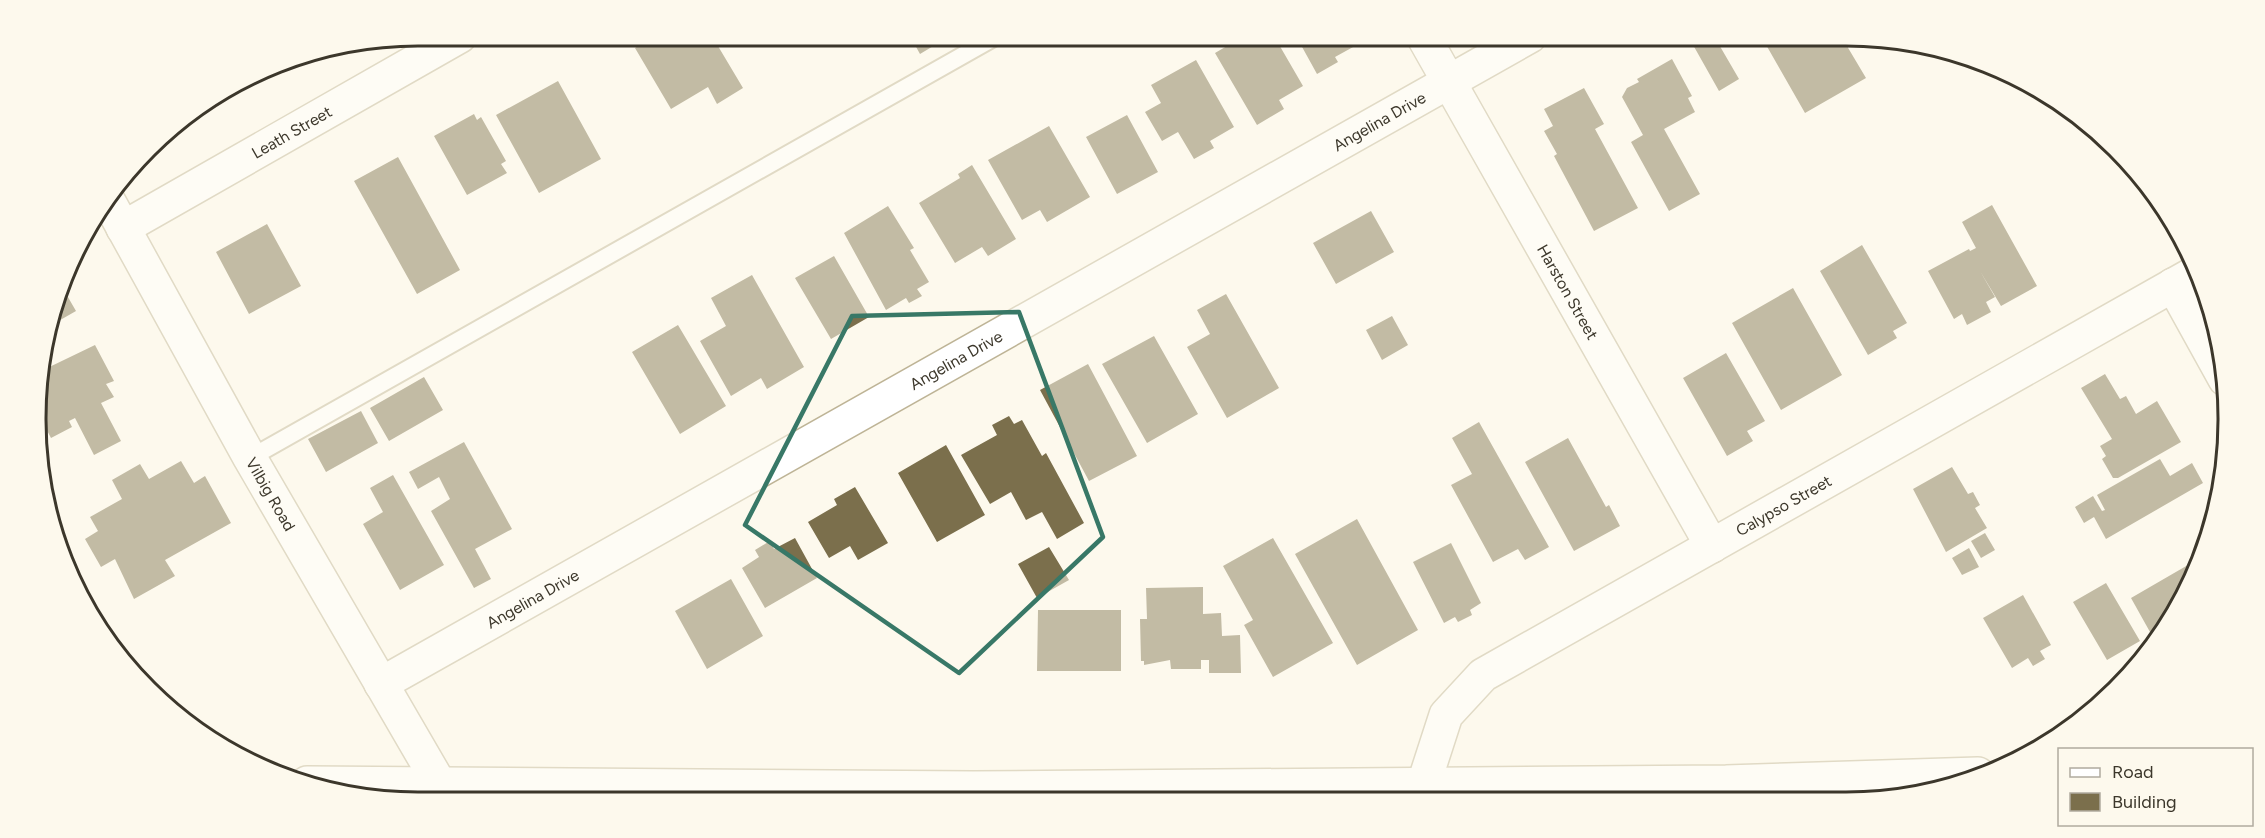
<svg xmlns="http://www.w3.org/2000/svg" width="2265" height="838" font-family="Figtree,sans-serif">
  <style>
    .building { fill: #7b6f4c }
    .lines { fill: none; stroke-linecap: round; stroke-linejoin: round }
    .service-casing { stroke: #beb496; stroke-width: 20 }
    .minor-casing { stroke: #beb496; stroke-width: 36 }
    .tertiary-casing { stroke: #beb496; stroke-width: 36 }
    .service { stroke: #fff; stroke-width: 16 }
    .minor { stroke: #fff; stroke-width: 33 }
    .tertiary { stroke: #fff; stroke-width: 33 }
    .marked { fill: none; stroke: #387867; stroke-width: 4.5; stroke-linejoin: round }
    .labels { text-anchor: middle; stroke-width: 6; stroke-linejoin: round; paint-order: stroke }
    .street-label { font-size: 16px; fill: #3c372b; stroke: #fdf9ed }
    .rim { fill: none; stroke: #3c372b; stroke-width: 3 }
  </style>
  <rect width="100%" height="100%" fill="#fdf9ed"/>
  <path class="building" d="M634,36H712L743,88L717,104L708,87L671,109L635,48L639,45Z
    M910,36H950L920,54Z
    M1244,36H1274L1303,86L1279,100L1284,109L1257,125L1215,53Z
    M1296,36H1373L1335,57L1338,62L1317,74Z
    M1688,36H1714L1739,79L1719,91Z
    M1761,36H1841L1866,78L1805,113Z
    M1672,59L1692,96L1688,98L1695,112L1664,129L1700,194L1669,211L1631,142L1643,135L1622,97L1627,88L1639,82L1637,79Z
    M1196,60L1234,127L1210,141L1214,148L1194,159L1178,132L1162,141L1145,112L1161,103L1151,85Z
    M558,81L601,159L539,193L496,115Z
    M1584,88L1604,124L1595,129L1638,208L1594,231L1554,156L1557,154L1544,131L1553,126L1544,109Z
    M474,114L477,120L481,117L506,161L501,164L507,173L467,195L434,136Z
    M1127,115L1158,172L1117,194L1086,137Z
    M1049,126L1090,197L1047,222L1040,210L1022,220L988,160Z
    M398,157L460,270L417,294L354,181Z
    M972,165L1016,239L988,256L982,247L955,263L919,203L960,178L958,174Z
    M1992,205L2037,286L2001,306L1980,271L1995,297L1986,302L1991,312L1967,325L1962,314L1954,319L1928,271L1969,249L1970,251L1976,248L1962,222Z
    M888,206L914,248L910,250L929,282L917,289L922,296L909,303L906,298L886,310L844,233Z
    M1371,211L1394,252L1336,284L1313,243Z
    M267,224L301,286L249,314L216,252Z
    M1862,245L1907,323L1893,331L1897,338L1868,355L1820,271Z
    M834,256L869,317L831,339L795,278Z
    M752,275L804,367L767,389L761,378L731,396L700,341L726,326L711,298Z
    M1793,288L1842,375L1781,410L1732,323Z
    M65,292L76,311L55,323Z
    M1226,294L1279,388L1227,418L1187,347L1210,334L1197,310Z
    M1392,316L1408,345L1382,360L1366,330Z
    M678,325L726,406L680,434L632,352Z
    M1154,336L1198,414L1147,443L1102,364Z
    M95,345L114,381L106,384L114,397L101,403L121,441L94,455L75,418L69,421L72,427L51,438L41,419L39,372Z
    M1726,353L1765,421L1747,431L1753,441L1727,456L1683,378Z
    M1088,364L1137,456L1089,481L1040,390Z
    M2105,374L2120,399L2126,396L2136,414L2157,401L2181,442L2118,478H2113L2102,459L2106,456L2100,446L2112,439L2081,388Z
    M424,377L443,410L389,441L370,408Z
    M361,411L378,443L326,472L308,439Z
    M1009,416L1014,424L1022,420L1042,456L1046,453L1084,523L1057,539L1042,512L1026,520L1011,492L990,504L961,455L997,435L992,425Z
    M1479,422L1549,547L1525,560L1518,549L1493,562L1451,485L1472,474L1452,438Z
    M1568,438L1606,507L1609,505L1620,526L1574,551L1525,462Z
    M464,442L512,529L475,549L491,579L474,588L431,511L450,499L439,477L418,489L409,472Z
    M946,445L985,515L937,542L898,473Z
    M2160,459L2170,476L2192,463L2203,483L2106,539L2094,517L2084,523L2075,507L2093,496L2102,511L2105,510L2097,495Z
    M181,461L194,483L205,476L231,523L165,560L175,576L134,599L115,559L101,567L85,539L98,531L90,517L122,499L112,480L140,464L149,479Z
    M1952,467L1968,494L1973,492L1980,505L1975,508L1987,528L1946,552L1913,489Z
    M393,475L444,565L400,590L363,524L383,512L370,488Z
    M855,487L888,543L858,560L850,546L829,558L808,522L837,505L834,499Z
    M1357,519L1418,630L1357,665L1295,554Z
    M1985,533L1995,550L1981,558L1971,541Z
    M795,538L817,578L765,608L742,568L759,557L755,550L770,541L774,549Z
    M1273,538L1333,643L1273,677L1244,625L1253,620L1223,566Z
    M1451,543L1481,603L1470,610L1472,615L1458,622L1455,617L1444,623L1413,562Z
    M1049,547L1069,580L1037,598L1018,564Z
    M1969,548L1979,567L1962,575L1952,558Z
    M2200,558L2178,611L2170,620L2150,632L2131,598Z
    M731,579L763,636L707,669L675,611Z
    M2106,583L2140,641L2107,660L2073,602Z
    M1203,587V614L1221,613L1222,636L1240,635L1241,673H1209V660H1201V669H1171L1170,660L1144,665V661H1141L1140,619H1147L1146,588Z
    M2023,595L2051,645L2040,651L2045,659L2033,666L2028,658L2012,668L1983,618Z
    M1038,610H1121V671H1037Z"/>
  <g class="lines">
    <defs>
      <path id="service" d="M250,458L997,36"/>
      <g id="minor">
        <path id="s1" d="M1423,36L1712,546"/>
        <path id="s2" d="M123,228L460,36"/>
        <path d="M2173,285L2225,379"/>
        <path id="s3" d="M381,684L1530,36"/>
        <path id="s4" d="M1424,783L1446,715L1483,675L2193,274"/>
      </g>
      <g id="tertiary">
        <path id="s5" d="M109,202L250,458L439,783"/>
        <path d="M307,783L973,788L1726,782L1978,774"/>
      </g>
    </defs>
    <use href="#service" class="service-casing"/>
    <use href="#minor" class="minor-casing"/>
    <use href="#tertiary" class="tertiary-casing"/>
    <use href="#service" class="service"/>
    <use href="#minor" class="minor"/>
    <use href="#tertiary" class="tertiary"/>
  </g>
  <path d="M0 0H2265V838H0ZM1019,312L1103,537L959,673L745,525L852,316Z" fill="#fdf9ed" fill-opacity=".55" fill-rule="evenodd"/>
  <path class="marked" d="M1019,312L1103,537L959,673L745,525L852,316Z"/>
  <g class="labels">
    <g class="street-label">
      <text dy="6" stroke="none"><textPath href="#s3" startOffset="1146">Angelina Drive</textPath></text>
      <text dy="6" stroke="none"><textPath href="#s2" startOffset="194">Leath Street</textPath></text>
      <text dy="6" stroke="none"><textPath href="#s1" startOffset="294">Harston Street</textPath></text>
      <text dy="6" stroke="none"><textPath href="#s3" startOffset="660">Angelina Drive</textPath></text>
      <text dy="6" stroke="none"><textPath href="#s5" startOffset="334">Vilbig Road</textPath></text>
      <text dy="6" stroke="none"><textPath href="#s4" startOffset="471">Calypso Street</textPath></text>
      <text dy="6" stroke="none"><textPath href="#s3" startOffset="174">Angelina Drive</textPath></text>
    </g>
  </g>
  <path d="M0 0H2265V838H0ZM418 46H1846A372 372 0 0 1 2218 418V420A372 372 0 0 1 1846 792H418A372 372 0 0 1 46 420V418A372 372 0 0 1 418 46Z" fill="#fdf9ed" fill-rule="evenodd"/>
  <path class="rim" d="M418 46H1846A372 372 0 0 1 2218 418V420A372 372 0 0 1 1846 792H418A372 372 0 0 1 46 420V418A372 372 0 0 1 418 46Z"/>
  <rect x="2058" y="748" width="195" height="78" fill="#fdf9ed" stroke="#b0ab9f" stroke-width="1.5"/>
  <rect x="2070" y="768" width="30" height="9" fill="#ffffff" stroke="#b0ab9f" stroke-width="1.5"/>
  <text x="2112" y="778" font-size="18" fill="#3c372b">Road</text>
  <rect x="2070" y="793" width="30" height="18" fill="#7b6f4c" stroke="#b0ab9f" stroke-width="1.5"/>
  <text x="2112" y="808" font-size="18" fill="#3c372b">Building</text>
</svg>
